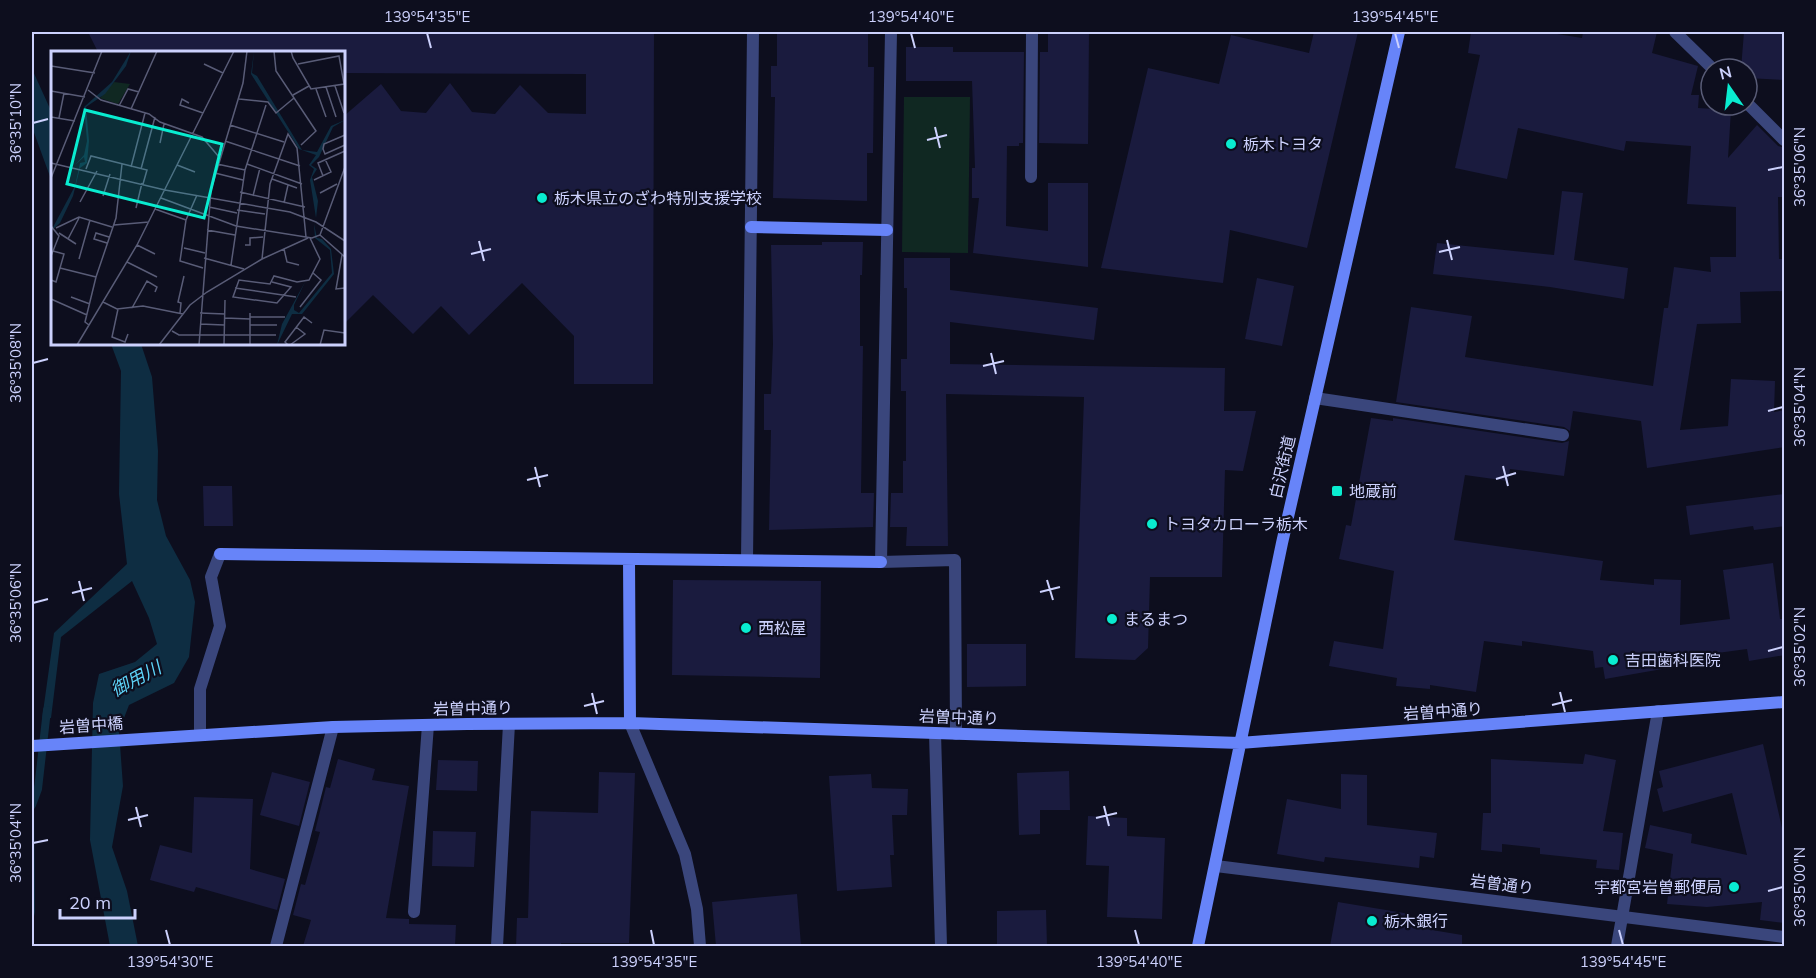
<svg xmlns="http://www.w3.org/2000/svg" width="1816" height="978" font-family="Mulish,'Noto Sans JP',sans-serif">
  <style>
    .green { fill: #102822 }
    .water { fill: #0e2d42 }
    .lines { fill: none; stroke-linecap: round; stroke-linejoin: round }
    .stream { stroke: #0e2d42; stroke-width: 8 }
    .building { fill: #1a1b3e }
    .street { stroke: #3a467c; stroke-width: 12 }
    .secondary { stroke: #6784f9; stroke-width: 12 }
    .ticks { fill: none; stroke: #ccd1fd; stroke-width: 2 }
    .poi-dot { fill: #09ecd0; stroke: #0d0e1e; stroke-width: 2 }
    .labels { text-anchor: middle; stroke-width: 4.5; stroke-linejoin: round; paint-order: stroke }
    .poi-label { font-size: 16px; fill: #ccd1fd; stroke: #0d0e1e; text-anchor: start }
    .street-label { font-size: 16px; fill: #ccd1fd; stroke: #0d0e1e }
    .water-label { font-size: 18px; font-style: italic; fill: #5ed4f9; stroke: #0d0e1e }
    .inset-road { fill: none; stroke: #595c77; stroke-width: 1.5 }
    .view { fill: #09ecd0; fill-opacity: 0.15; stroke: #09ecd0; stroke-width: 3 }
    .inset-edge { fill: none; stroke: #ccd1fd; stroke-width: 3 }
    .neatline { fill: none; stroke: #ccd1fd; stroke-width: 2 }
    .ticks-label { font-size: 15px; text-anchor: middle; fill: #ccd1fd }
  </style>
  <rect width="100%" height="100%" fill="#0d0e1e"/>
  <path class="green" d="M904,97H970L968,253L902,252Z"/>
  <path class="water" d="M32,69L52,113V182L32,127Z
    M111,344H141L152,377L158,451L157,500L166,536L190,580L195,602L189,657L174,683L129,705L119,731L123,786L112,847L127,891L138,946H110L90,840L93,703L99,674L135,662L157,644L149,618L132,581L61,637L51,718L42,719L54,633L127,564L119,494L121,371Z
    M36,780H42L34,805L35,912L32,925V797Z"/>
  <g class="lines">
    <path class="stream" d="M32,805L38,789L47,710"/>
  </g>
  <path class="building" d="M88,32H654L653,384H574V336L522,283L469,335L441,306L413,334L373,295L344,324V116L381,84L401,111L426,113L450,83L472,112L495,114L520,85L548,113L586,114V74L344,73V52H98Z
    M777,32H868V67H874L873,153H867V201L773,198L775,97H771V66H777Z
    M1048,32H1089L1088,144L1039,143L1040,52H1048Z
    M1314,32H1358L1307,248L1230,230L1223,283L1101,268L1148,68L1219,84L1231,35L1309,53Z
    M1471,32H1545L1582,38L1583,32H1657L1652,53L1698,66L1691,95H1699L1698,108L1731,110L1728,158L1757,125L1778,146L1785,148V197H1778L1779,259H1785V291L1740,292L1741,323L1697,324L1680,430L1728,426L1731,379L1775,381L1774,412L1785,410V447L1647,468L1641,421L1573,411L1570,431L1564,427L1396,402L1411,307L1472,316L1465,357L1653,386L1664,308H1668L1674,267L1711,272L1710,257H1736V207L1687,204L1691,146L1626,141L1624,151L1518,128L1507,179L1455,168L1480,55L1468,53Z
    M1744,32H1783L1782,54H1785V80L1747,78V69H1741Z
    M906,47H953V52H1024L1023,143H1019V146H1007L1006,226L1048,231V183H1088V267L973,253L979,198H972V168H975L972,81H906Z
    M1562,191L1583,193L1574,260L1628,268L1624,299L1550,287L1433,274L1437,243L1554,255Z
    M822,242H863L862,275H860V346H863L861,493H874L873,527L769,530L771,430H764V394H771L773,344L771,245H822Z
    M904,258H950V290L1098,308L1094,340L950,322V364L1225,368L1224,411H1256L1243,471L1225,470L1222,577H1150L1148,648L1135,660L1075,658L1084,397L946,394L948,546H906L907,527H890L891,493H903V461H906V391H901V359H907V288H904Z
    M1257,278L1294,286L1282,346L1245,339Z
    M1371,418L1393,421V418L1562,443L1569,441L1564,476L1510,469L1508,481L1465,475L1454,540L1603,561L1600,580L1654,585V579L1681,580L1680,625L1730,619L1723,570L1773,563L1780,619H1785V655L1749,661L1747,649L1673,659L1674,667L1605,679L1603,667L1595,668L1593,651L1522,641V646L1484,641L1476,692L1430,685V689L1396,686L1397,678L1329,666L1334,641L1383,649L1394,571L1339,559L1346,525L1351,526Z
    M203,486H232L233,526H204Z
    M1785,494V526L1754,530L1753,526L1690,535L1686,506Z
    M673,580L821,581L820,678L672,675Z
    M967,644H1026V686L967,687Z
    M1763,744L1785,841V923L1760,920L1762,902L1707,907L1667,904L1673,854L1645,848L1650,825L1692,834L1691,843L1747,855L1732,793L1663,812L1657,789L1663,787L1659,771Z
    M1585,754L1616,760L1603,831L1623,833L1619,870L1596,868L1597,860L1540,854V848L1502,844V852L1481,850L1483,813H1491V759L1583,764Z
    M338,759L375,769L372,780L409,786L386,918L409,919V924L456,925L455,946H303L311,920L293,915L301,884L305,885L320,832L315,831L326,787L330,788Z
    M438,760L478,761L477,791L436,790Z
    M1069,771L1070,810H1040V834L1019,835L1017,773Z
    M272,772L310,782L299,826L260,815Z
    M599,772L635,773L629,943H561V946H516L517,918H528L531,811L598,813Z
    M871,774L872,788L908,789L907,815H892L894,855H890L892,887L837,891L829,776Z
    M1341,774L1367,775V825L1437,833L1434,858L1420,856L1419,868L1325,857L1324,862L1277,854L1287,799L1341,809Z
    M194,797L253,799L250,869L285,879L277,910L196,887L194,892L150,880L160,845L192,853Z
    M1088,816L1127,818V836L1165,838L1162,919L1107,917L1109,866L1086,865Z
    M433,831L476,832L474,867L432,866Z
    M797,894L801,946H716L712,902Z
    M1338,902L1410,914L1408,926L1462,935V946H1330Z
    M1046,910L1047,946H997V911Z"/>
  <g class="lines">
    <path class="street" d="M891,32L881,562L955,560L956,734
      M1675,32L1713,69
      M1747,103L1784,140
      M1031,177L1032,32
      M1315,398L1563,435
      M747,560L753,32
      M630,723L685,854L697,909L700,946
      M935,733L941,946
      M200,734V689L220,626L211,577L220,554
      M1216,866L1784,937
      M414,912L428,725
      M276,946L333,727
      M497,946L509,724
      M1617,946L1658,711"/>
    <path class="secondary" d="M751,227L887,230
      M220,554L881,562
      M629,559L630,723
      M32,746L333,727L467,724L630,723L1240,743L1784,702
      M1198,946L1282,543L1399,32"/>
  </g>
  <path class="ticks" d="M427,33L431,48M911,33L915,48M1395,33L1399,48M33,123L48,119M935,127L940,148M927,140L947,135M1768,170L1783,167M1447,240L1452,260M479,241L484,261M1439,252L1460,247M471,254L491,249M991,353L996,374M33,363L48,359M983,366L1004,361M1768,411L1783,407M1503,466L1508,486M535,467L540,487M1496,479L1516,473M527,480L548,475M1047,580L1053,600M79,581L84,601M1040,592L1060,587M72,593L92,588M33,603L48,599M1768,651L1783,647M1560,692L1565,712M592,693L597,714M1552,705L1572,700M584,706L604,701M1104,806L1109,826M136,807L141,827M1096,818L1117,813M128,820L148,815M33,843L48,840M1768,891L1783,887M166,930L170,945M651,930L654,945M1135,930L1139,945M1619,930L1623,945"/>
  <g class="poi-dot">
    <circle cx="1231" cy="144" r="6"/>
    <circle cx="542" cy="198" r="6"/>
    <rect x="1331" y="485" width="12" height="12" rx="3"/>
    <circle cx="1152" cy="524" r="6"/>
    <circle cx="1112" cy="619" r="6"/>
    <circle cx="746" cy="628" r="6"/>
    <circle cx="1613" cy="660" r="6"/>
    <circle cx="1734" cy="887" r="6"/>
    <circle cx="1372" cy="921" r="6"/>
  </g>
  <g class="labels">
    <g class="poi-label">
      <text x="1243" y="150">栃木トヨタ</text>
      <text x="554" y="204">栃木県立のざわ特別支援学校</text>
      <text x="1349" y="497">地蔵前</text>
      <text x="1164" y="530">トヨタカローラ栃木</text>
      <text x="1124" y="625">まるまつ</text>
      <text x="758" y="634">西松屋</text>
      <text x="1625" y="666">吉田歯科医院</text>
      <text x="1722" y="893" text-anchor="end">宇都宮岩曽郵便局</text>
      <text x="1384" y="927">栃木銀行</text>
    </g>
    <g class="street-label">
      <text transform="translate(1282 467) rotate(-77)" y="6">白沢街道</text>
      <text transform="translate(473 708) rotate(-1)" y="6">岩曽中通り</text>
      <text transform="translate(1443 711) rotate(-4)" y="6">岩曽中通り</text>
      <text transform="translate(959 717) rotate(2)" y="6">岩曽中通り</text>
      <text transform="translate(91 725) rotate(-4)" y="6">岩曽中橋</text>
      <text transform="translate(1502 884) rotate(7)" y="6">岩曽通り</text>
    </g>
    <g class="water-label">
      <text transform="translate(136 679) rotate(-28)" y="6">御用川</text>
    </g>
  </g>
  <g transform="translate(51 51)">
    <rect width="294" height="294" fill="#0d0e1e"/>
    <path d="M63,31L79,33L67,53L49,47Z" fill="#102822"/>
    <path d="M80,0L75,15L54,43L35,56L38,90L36,112L29,117L22,145L9,172L0,180L24,135L29,112L34,111L33,106L24,114L33,104L36,90L33,56L61,31ZM203,0L201,22L206,25L251,99L266,101L280,75L294,69L282,76L268,106L260,114L266,118L261,126L267,150L265,167L259,129L263,118L258,114L265,104L248,98L200,23ZM263,173L266,187L271,188L280,198L283,223L251,263H241L226,294L231,273L254,231L243,254V259L248,262L281,222L279,199L264,187Z" fill="#0e2d42"/>
    <path class="inset-road" d="M223,0L225,20L265,80L250,94M240,0L242,7L260,38L293,33L288,5L247,13M153,13L172,22M0,15L44,22M284,35L293,62M275,36L285,66M265,38L275,66M37,39L50,49L98,63L109,71L151,86L168,106M0,40L34,46M242,44L258,35M188,48L217,51L225,62L243,47M138,52L131,48L129,54L152,62M68,55L77,38L88,41M80,58L106,0M0,66L24,70M8,67L13,42M179,74L233,91M294,84L273,93L272,98L274,103L294,94M174,90L249,115M109,92L113,73M0,112L114,139L239,161L265,171L294,190M166,113L194,119M196,113L251,133M126,114L144,121M80,116L94,62M35,118L40,105L96,119L92,133M90,118L104,66M164,122L192,129M272,125L267,112L294,100M0,127L51,0M221,128L246,137M263,129L280,121L274,108M189,141L254,156M269,142L286,133M146,144L135,169L129,210L152,217M52,145L59,123M202,145L209,117M110,147L185,175L261,187L269,184L294,116M29,151L46,120M233,152L237,134M158,156L186,162M85,157L91,132M104,158L135,169M186,159L214,163M63,174L98,171M0,175L8,185L0,205M5,177L28,166L61,176M156,179L184,184M8,182L25,193M269,184L294,206M17,188L28,167M56,192L43,188L45,182L58,186M86,194L104,203M194,194H199V187L212,186M133,197L154,202M233,198L236,211L248,214M291,204L285,238L294,237M153,207L193,218M28,208L39,169M211,208L219,133L237,83L246,97L255,186M76,211L106,226M180,214L194,119L215,54M9,217L45,226M0,229L5,231L13,203L2,200M221,231L240,236L226,252L182,246L188,229L219,233L223,225L246,231L258,229L269,208L259,187M184,237L245,246M20,246L39,253M0,248L36,264M52,251L66,258L92,255L132,263M249,256L270,229L262,222M81,257L96,230L106,236L104,241M67,258L61,286L74,291L77,283M129,262L130,252L127,251L133,225M149,262L174,263M199,266H234M174,267L199,268M149,273L173,274M38,274L34,271L45,226L65,167L71,113M199,274H226M121,280L128,284H225M26,294L86,194L183,0M108,294L139,254L156,241L211,208L257,187M148,294L160,139L192,32L196,0M173,294L174,249M199,294V262M237,294L234,291L253,266L261,272M239,294L254,283L245,276M269,294L273,279L294,282"/>
    <path class="view" d="M34,59L171,93L153,167L16,133Z"/>
    <rect width="294" height="294" class="inset-edge"/>
  </g>
  <rect width="1816" height="978" fill="none" stroke="#0d0e1e" stroke-width="66"/>
  <g transform="translate(1729 87) rotate(346)"><circle r="28" fill="#0d0e1e" stroke="#595c77" stroke-width="1.5"/>
  <path d="M0-4.5L10 22L0 15L-10 22Z" fill="#09ecd0"/>
  <text y="-9" font-size="16" font-weight="bold" text-anchor="middle" fill="#ccd1fd">N</text>
  </g>
  <path d="M60 909v9h75v-9" fill="none" stroke="#ccd1fd" stroke-width="3"/>
  <text x="69" y="909" font-size="18" fill="#ccd1fd" stroke="#0d0e1e" stroke-width="4.5" paint-order="stroke">20 m</text>
  <rect x="33" y="33" width="1750" height="912" class="neatline"/>
  <g class="ticks-label">
    <text x="427" y="22">139°54'35"E</text>
    <text x="911" y="22">139°54'40"E</text>
    <text x="1395" y="22">139°54'45"E</text>
    <text transform="translate(16 123) rotate(-90)" y="5">36°35'10"N</text>
    <text transform="translate(1800 167) rotate(-90)" y="5">36°35'06"N</text>
    <text transform="translate(16 363) rotate(-90)" y="5">36°35'08"N</text>
    <text transform="translate(1800 407) rotate(-90)" y="5">36°35'04"N</text>
    <text transform="translate(16 603) rotate(-90)" y="5">36°35'06"N</text>
    <text transform="translate(1800 647) rotate(-90)" y="5">36°35'02"N</text>
    <text transform="translate(16 843) rotate(-90)" y="5">36°35'04"N</text>
    <text transform="translate(1800 887) rotate(-90)" y="5">36°35'00"N</text>
    <text x="170" y="967">139°54'30"E</text>
    <text x="654" y="967">139°54'35"E</text>
    <text x="1139" y="967">139°54'40"E</text>
    <text x="1623" y="967">139°54'45"E</text>
  </g>
</svg>
